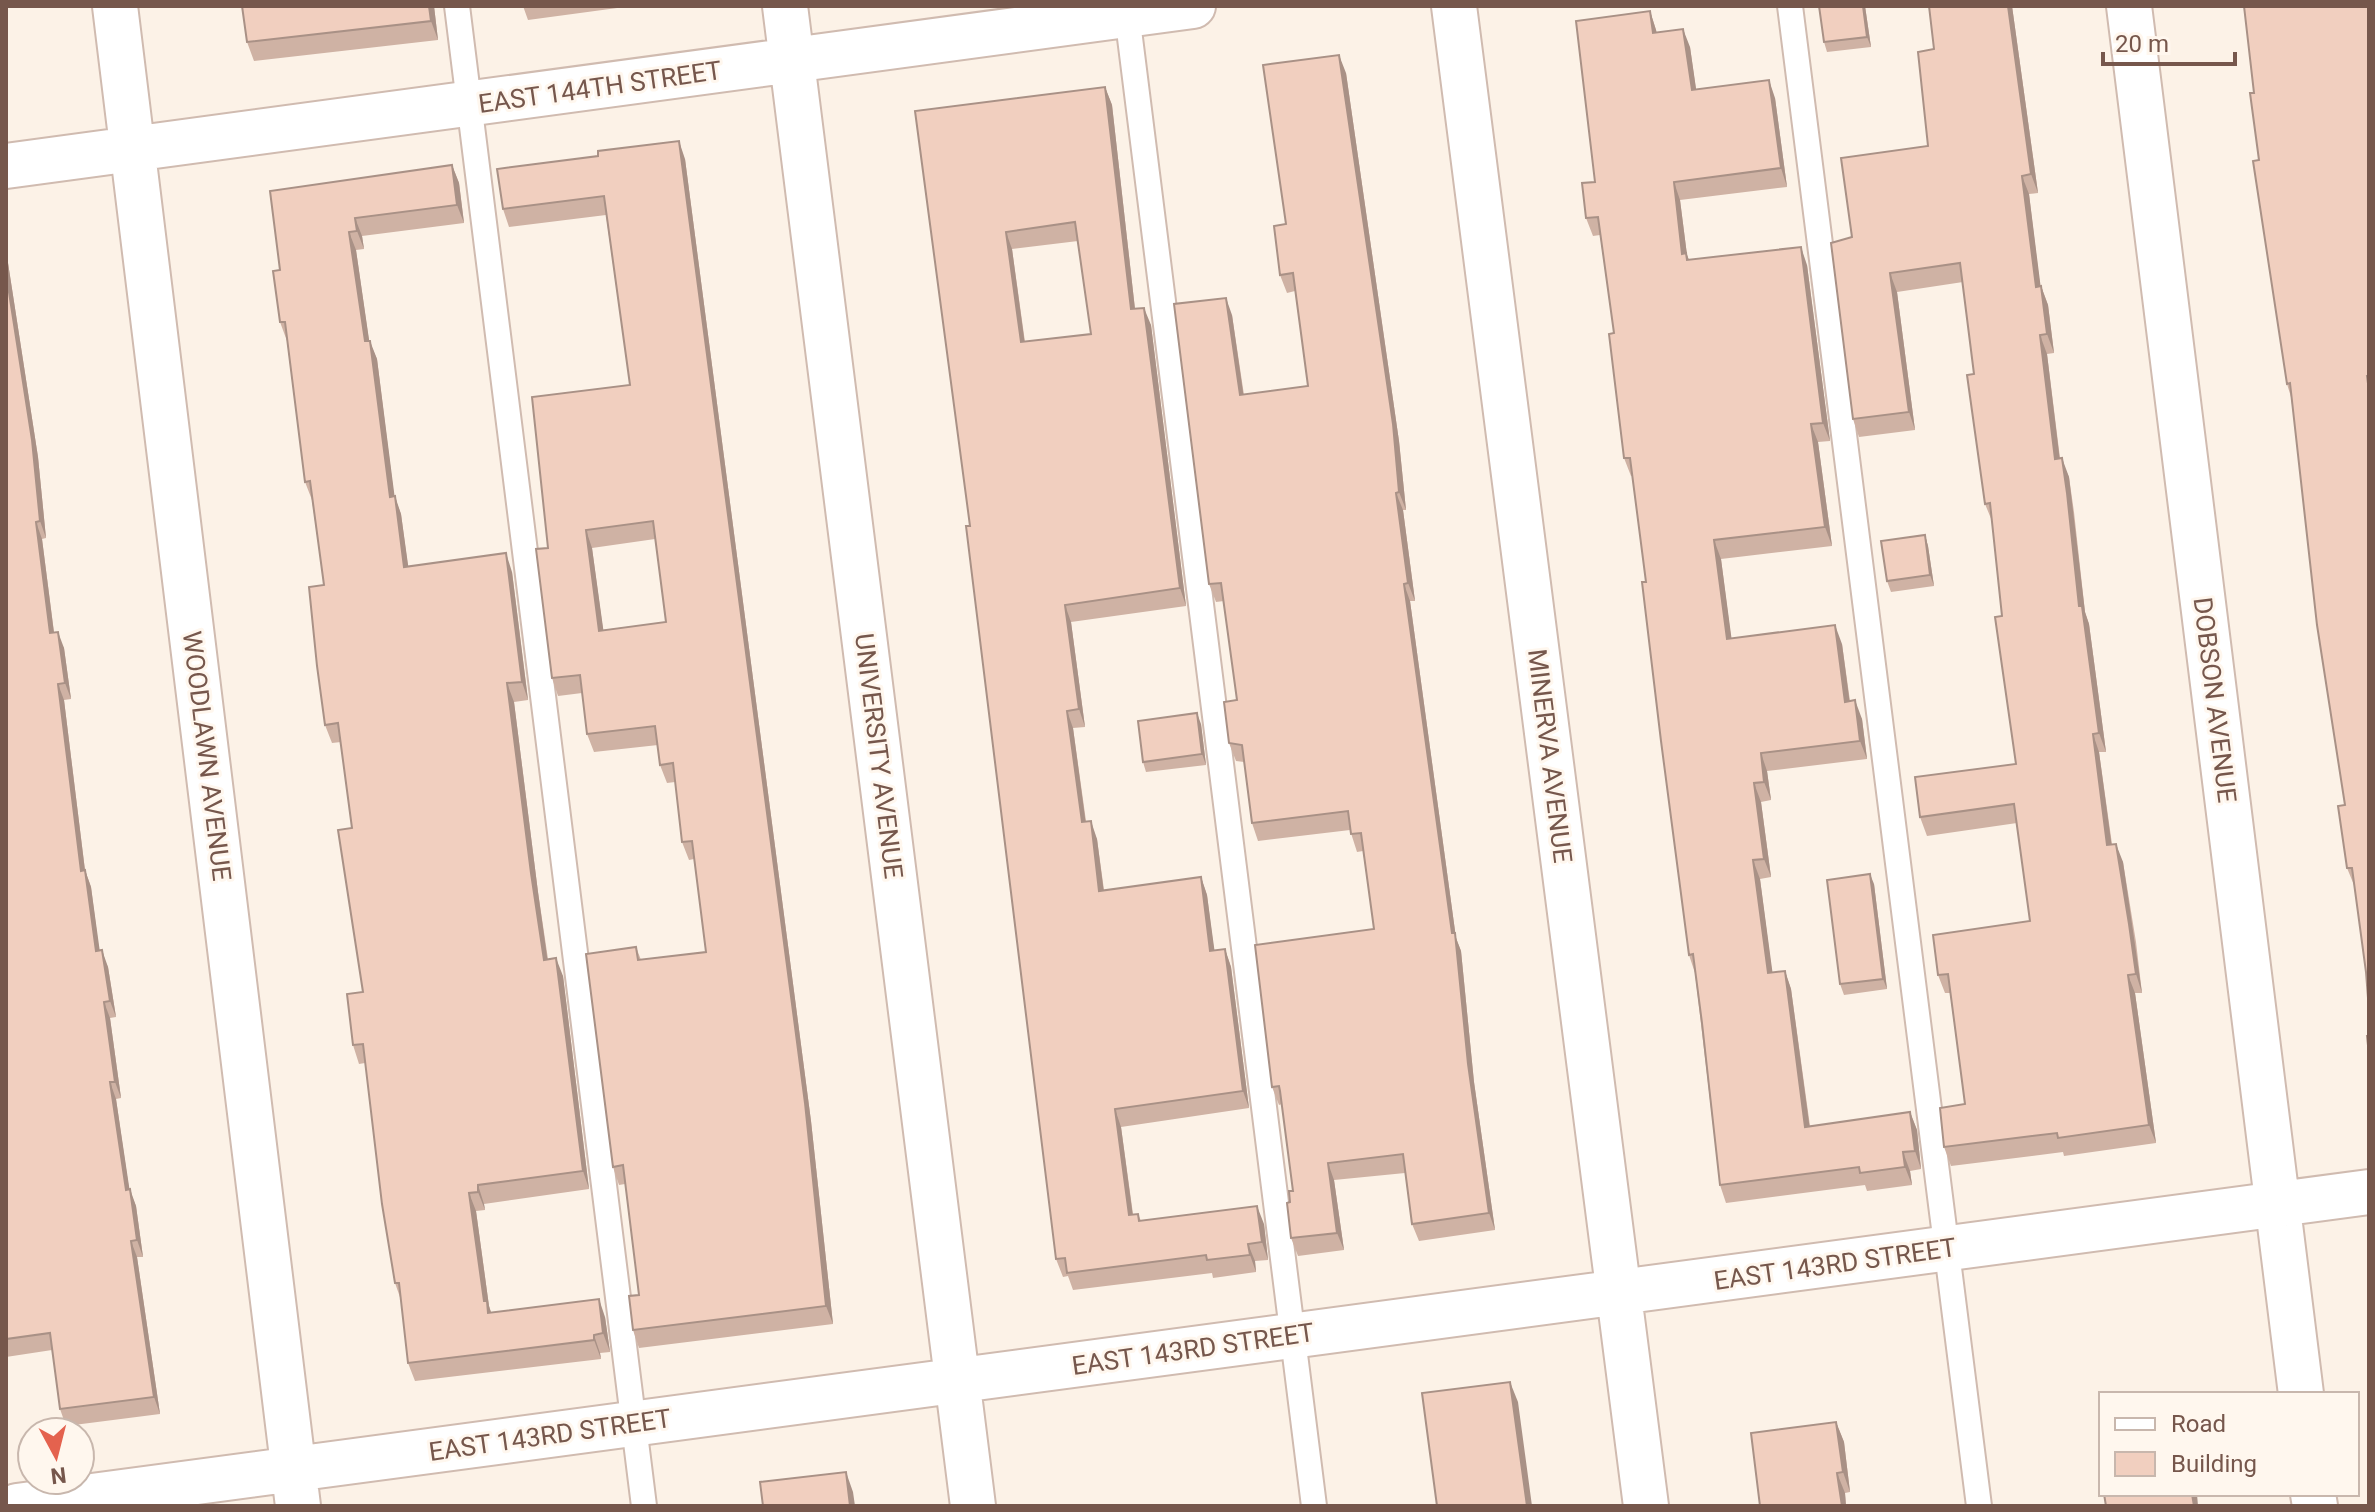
<svg xmlns="http://www.w3.org/2000/svg" width="2375" height="1512" font-family="Roboto,sans-serif">
  <style>
    .lines { fill: none; stroke-linecap: round; stroke-linejoin: round }
    .service-casing { stroke: #d0bbb0; stroke-width: 28 }
    .minor-casing { stroke: #d0bbb0; stroke-width: 48 }
    .service { stroke: #fff; stroke-width: 24 }
    .minor { stroke: #fff; stroke-width: 44 }
    .wall { fill: #cfb2a4; fill-rule: evenodd }
    .shaded-wall { fill: #a99186 }
    .building { fill: #f1cfbf; stroke: #a99186; stroke-width: 2; fill-rule: evenodd }
    .labels { text-anchor: middle; stroke-width: 6; stroke-linejoin: round; paint-order: stroke }
    .street-label { font-size: 26px; fill: #76574c; stroke: #fff7ee }
  </style>
  <rect width="100%" height="100%" fill="#fcf2e7"/>
  <g class="lines">
    <defs>
      <path id="service" d="M457,6L644,1506
        M1126,6L1314,1506
        M1790,6L1979,1506"/>
      <path id="minor" d="M115,6L298,1506
        M785,6L973,1506
        M1454,6L1646,1506
        M2129,6L2301,1394
        M6,166L1193,6
        M2313,1494L2315,1506
        M17,1506L2369,1192"/>
    </defs>
    <use href="#service" class="service-casing"/>
    <use href="#minor" class="minor-casing"/>
    <use href="#service" class="service"/>
    <use href="#minor" class="minor"/>
  </g>
  <path class="wall" d="M242,6H434L438,40L254,61L247,42Z
    M523,6H632L528,20Z
    M1865,6L1871,47L1827,52L1824,42Z
    M1929,6H2012L2038,193L2029,194L2040,286H2041L2048,305L2054,353L2047,354L2060,458L2069,477L2074,512L2085,612L2089,624L2106,752H2099L2112,844L2123,862L2136,942L2142,993H2135L2156,1143L2064,1156L2063,1152L1951,1166L1944,1147L1965,1104L1950,993H1945L1938,975L2030,921L2017,823L1927,836L1920,817L2016,764L2002,616L1992,521L1985,504L1974,374L1963,282L1897,292L1915,430L1859,437L1853,419L1852,237L1928,146L1934,49Z
    M2369,6V1011L2366,972L2354,885L2347,868L2345,805L2291,397L2287,384L2259,160L2254,93Z
    M1650,11L1657,33L1690,47L1696,90L1775,98L1787,187L1680,200L1687,255L1689,260L1807,265L1830,441L1818,442L1832,546L1721,559L1731,638L1842,644L1850,701L1862,719L1867,759L1767,771L1771,800L1761,802L1771,877L1760,879L1772,973L1785,971L1791,989L1810,1126L1910,1112L1917,1130L1921,1169L1910,1171L1912,1185L1867,1191L1865,1185L1726,1203L1720,1185L1695,973L1689,955L1646,582L1632,476H1631L1624,458L1614,333L1600,235L1593,236L1586,218L1595,182Z
    M1346,73L1399,441L1406,510H1403L1415,601H1410L1456,938L1461,951L1474,1082L1495,1230L1419,1241L1412,1224L1405,1173L1334,1180L1344,1250L1298,1256L1291,1238L1290,1202L1293,1191L1282,1104L1279,1105L1272,1087L1374,929L1363,851L1357,852L1350,830L1258,841L1252,823L1244,762L1236,761L1229,743L1237,700L1224,601L1216,602L1209,584L1232,315L1244,395L1308,386L1295,291L1287,293L1280,275L1286,224Z
    M1105,87L1112,105L1135,309L1151,325L1186,606L1071,622L1085,727L1073,728L1086,821L1097,839L1104,890L1201,877L1207,895L1214,951L1225,949L1231,967L1249,1108L1121,1127L1133,1214H1138L1141,1221L1264,1224L1268,1260L1255,1261L1256,1272L1213,1278L1212,1273L1073,1290L1068,1276L1063,1277L1056,1259L970,526L915,111ZM1078,241L1091,334L1025,342L1012,249Z
    M685,159L811,1121L833,1324L639,1348L633,1330L639,1295L625,1184L619,1185L613,1167L636,947L641,960L706,952L694,859L689,860L682,842L675,782L667,783L660,765L658,745L594,752L587,734L582,693L558,696L552,678L548,548L630,385L606,215L509,227L503,209ZM655,539L666,622L603,630L592,548Z
    M452,165L459,183L464,223L362,236L364,249L356,250L369,341L377,359L394,496L401,514L408,567L512,572L528,700L514,702L538,892L548,959L563,976L589,1189L484,1204L485,1210L476,1211L489,1306L491,1312L605,1317L610,1352L600,1353L601,1359L415,1381L408,1363L401,1300L395,1283L365,1063L359,1064L353,1045L363,992L352,828L341,742L332,743L325,725L324,585L312,500L305,482L287,341L280,322V270L270,191Z
    M6,250L38,457L46,538L42,539L54,632L64,648L71,699L64,700L85,870L91,887L99,950L108,967L116,1017L110,1018L121,1098L116,1099L129,1189L136,1206L143,1257H137L160,1414L66,1426L60,1409L52,1350L6,1357Z
    M1925,535L1928,546L1934,586L1891,592L1887,581Z
    M1201,724L1206,765L1146,772L1143,762Z
    M1874,884L1887,989L1844,995L1840,984Z
    M1836,1422L1844,1442L1850,1492L1845,1493L1846,1506H1760Z"/>
  <path class="shaded-wall" d="M429,6H434L438,40L431,21Z
    M1863,6H1865L1871,47L1867,37Z
    M2008,6H2012L2038,193L2031,174Z
    M1650,11L1656,30L1659,52L1653,33Z
    M1683,29L1690,47L1699,109L1692,90Z
    M1339,55L1346,73L1399,441L1406,510L1399,492Z
    M1769,80L1775,98L1787,187L1781,168Z
    M1105,87L1112,105L1137,327L1131,309Z
    M679,141L685,159L811,1121L833,1324L826,1306Z
    M452,165L459,183L464,223L457,205Z
    M2022,176L2029,194L2043,305L2036,287Z
    M1674,182L1680,200L1687,255L1693,271L1682,254Z
    M355,218L362,236L364,249L357,231Z
    M349,232L356,250L372,360L365,341Z
    M1006,232L1012,249L1027,360L1021,342Z
    M1801,247L1807,265L1830,441L1823,423Z
    M6,250L38,457L46,538L40,521L6,273Z
    M1890,273L1897,292L1915,430L1909,412Z
    M2041,286L2048,305L2054,353L2047,334Z
    M1226,298L1232,315L1246,413L1240,395Z
    M1144,308L1151,325L1186,606L1180,588Z
    M2040,335L2047,354L2062,478L2055,459Z
    M370,341L377,359L397,515L390,497Z
    M1811,424L1818,442L1832,546L1825,527Z
    M2062,458L2069,477L2085,612L2089,624L2106,752L2099,733L2079,606Z
    M1396,493L1403,510L1415,601L1408,583Z
    M395,496L401,514L411,586L404,567Z
    M36,522L42,539L56,649L50,633Z
    M586,530L592,548L606,649L599,631Z
    M1925,535L1928,546L1934,586L1930,575Z
    M1714,540L1721,559L1734,657L1727,639Z
    M506,553L512,572L528,700L522,682Z
    M1404,584L1410,601L1456,938L1461,951L1474,1082L1495,1230L1489,1213L1468,1064L1452,933Z
    M1065,605L1071,622L1085,727L1079,709Z
    M1835,625L1842,644L1852,720L1845,702Z
    M58,632L64,648L71,699L65,683Z
    M507,683L514,702L538,892L550,978L544,960L531,873Z
    M58,684L64,700L87,887L81,871Z
    M1855,700L1862,719L1867,759L1860,741Z
    M1067,711L1073,728L1088,840L1082,822Z
    M1197,713L1201,724L1206,765L1202,754Z
    M2093,734L2099,752L2114,863L2107,845Z
    M1761,753L1767,771L1771,800L1764,782Z
    M1754,783L1761,802L1771,877L1764,859Z
    M1091,821L1097,839L1106,909L1099,891Z
    M2116,844L2123,862L2142,993L2136,974Z
    M1753,860L1760,879L1775,991L1768,973Z
    M85,870L91,887L102,967L96,951Z
    M1870,874L1874,884L1887,989L1883,979Z
    M1201,877L1207,895L1217,969L1210,951Z
    M1225,949L1231,967L1249,1108L1243,1091Z
    M102,950L108,967L116,1017L110,1001Z
    M556,958L563,976L589,1189L583,1171Z
    M1785,971L1791,989L1812,1145L1805,1127Z
    M2128,975L2135,993L2156,1143L2149,1125Z
    M104,1002L110,1018L121,1098L115,1082Z
    M110,1082L116,1099L132,1206L126,1190Z
    M1115,1109L1121,1127L1135,1232L1129,1215Z
    M1910,1112L1917,1130L1921,1169L1915,1151Z
    M1903,1152L1910,1171L1912,1185L1905,1167Z
    M1328,1163L1334,1180L1344,1250L1337,1233Z
    M478,1185L484,1204L485,1210L478,1192Z
    M130,1189L136,1206L143,1257L137,1240Z
    M469,1193L476,1211L489,1306L493,1319L495,1331L484,1301Z
    M1257,1206L1264,1224L1268,1260L1262,1242Z
    M131,1241L137,1257L160,1414L154,1397Z
    M1248,1244L1255,1261L1256,1272L1250,1255Z
    M599,1299L605,1317L610,1352L603,1333Z
    M594,1335L600,1353L601,1359L594,1340Z
    M1510,1382L1518,1402L1532,1506H1527Z
    M1836,1422L1844,1442L1850,1492L1843,1472Z
    M846,1472L853,1492L855,1506H850Z
    M1837,1473L1845,1493L1846,1506H1842Z
    M2192,1494H2197L2198,1506H2194Z"/>
  <path class="building" d="M242,6H429L431,21L247,42Z
    M1819,6H1863L1867,37L1824,42Z
    M1929,6H2008L2031,174L2022,176L2036,287L2041,286L2047,334L2040,335L2055,459L2062,458L2067,493L2079,606H2082L2099,733L2093,734L2107,845L2116,844L2129,924L2136,974L2128,975L2149,1125L2058,1138L2057,1133L1944,1147L1940,1108L1965,1104L1948,974L1938,975L1933,935L2030,921L2014,804L1920,817L1915,777L2016,764L1995,617L2002,616L1990,503L1985,504L1967,375L1974,374L1960,263L1890,273L1909,412L1853,419L1831,243L1852,237L1841,158L1928,146L1918,52L1934,49Z
    M2244,6H2369V376H2367L2369,391V1011L2366,972L2352,868H2347L2338,806L2345,805L2317,625L2290,383L2287,384L2253,161L2259,160L2250,93H2254Z
    M1650,11L1653,33L1683,29L1692,90L1769,80L1781,168L1674,182L1682,254L1686,253L1687,260L1801,247L1823,423L1811,424L1825,527L1714,540L1727,639L1835,625L1845,702L1855,700L1860,741L1761,753L1764,782L1754,783L1764,859L1753,860L1768,973L1785,971L1805,1127L1910,1112L1915,1151L1903,1152L1905,1167L1860,1173L1859,1167L1720,1185L1702,1023L1693,954L1689,955L1661,741L1642,582H1646L1630,458H1624L1609,334L1614,333L1598,217L1586,218L1582,183L1595,182L1576,21Z
    M1339,55L1393,424L1399,492L1396,493L1408,583L1404,584L1452,933H1455L1468,1064L1489,1213L1412,1224L1403,1154L1328,1163L1337,1233L1291,1238L1287,1203L1290,1202L1289,1191H1293L1280,1091L1279,1086L1272,1087L1255,945L1374,929L1361,833L1351,834L1348,811L1252,823L1242,745L1229,743L1224,702L1237,700L1221,583L1209,584L1174,304L1226,298L1240,395L1308,386L1293,273L1280,275L1274,226L1286,224L1263,65Z
    M1105,87L1131,309L1144,308L1180,588L1065,605L1079,709L1067,711L1082,822L1091,821L1099,891L1201,877L1210,951L1225,949L1243,1091L1115,1109L1129,1215L1138,1214L1139,1221L1257,1206L1262,1242L1248,1244L1250,1255L1207,1260L1206,1255L1067,1273L1065,1258L1056,1259L966,526H970L915,111ZM1075,222L1091,334L1021,342L1006,232Z
    M679,141L805,1103L826,1306L633,1330L629,1296L639,1295L623,1165L613,1167L586,954L636,947L638,960L706,952L692,841L682,842L673,763L660,765L655,726L587,734L580,675L552,678L536,549L548,548L532,397L630,385L604,196L503,209L497,169L598,156V151ZM653,521L666,622L599,631L586,530Z
    M452,165L457,205L355,218L357,231L349,232L365,341H370L390,497L395,496L404,567L506,553L522,682L507,683L531,873L544,960L556,958L583,1171L478,1185V1192L469,1193L484,1301H487L488,1313L599,1299L603,1333L594,1335V1340L408,1363L399,1283H395L382,1204L363,1044L353,1045L347,994L363,992L338,830L352,828L338,723L325,725L317,666L309,587L324,585L310,481L305,482L285,322H280L273,271L280,270L270,191Z
    M6,273L32,440L40,521L36,522L50,633L58,632L65,683L58,684L81,871L85,870L96,951L102,950L110,1001L104,1002L115,1082H110L126,1190L130,1189L137,1240L131,1241L154,1397L60,1409L50,1333L6,1339Z
    M1925,535L1930,575L1887,581L1881,541Z
    M1197,713L1202,754L1143,762L1138,721Z
    M1870,874L1883,979L1840,984L1827,880Z
    M2367,1036H2369V1055Z
    M1510,1382L1527,1506H1437L1422,1393Z
    M1836,1422L1843,1472L1837,1473L1842,1506H1760L1751,1433Z
    M846,1472L850,1506H763L760,1482Z
    M2104,1494H2192L2194,1506H2106Z"/>
  <g class="labels">
    <g class="street-label">
      <text transform="translate(600 87) rotate(-8)" y="9">EAST 144TH STREET</text>
      <text transform="translate(2215 700) rotate(83)" y="9">DOBSON AVENUE</text>
      <text transform="translate(207 756) rotate(83)" y="9">WOODLAWN AVENUE</text>
      <text transform="translate(879 756) rotate(83)" y="9">UNIVERSITY AVENUE</text>
      <text transform="translate(1550 756) rotate(83)" y="9">MINERVA AVENUE</text>
      <text transform="translate(1835 1264) rotate(-8)" y="9">EAST 143RD STREET</text>
      <text transform="translate(1193 1349) rotate(-8)" y="9">EAST 143RD STREET</text>
      <text transform="translate(550 1435) rotate(-8)" y="9">EAST 143RD STREET</text>
    </g>
  </g>
  <rect width="2375" height="1512" fill="none" stroke="#76574c" stroke-width="16"/>
  <rect x="2099" y="1392" width="260" height="104" fill="#fff7ee" stroke="#c8b7ad" stroke-width="2"/>
  <rect x="2115" y="1418" width="40" height="12" fill="#ffffff" stroke="#c8b7ad" stroke-width="2"/>
  <text x="2171" y="1432" font-size="24" fill="#76574c">Road</text>
  <rect x="2115" y="1452" width="40" height="24" fill="#f1cfbf" stroke="#c8b7ad" stroke-width="2"/>
  <text x="2171" y="1472" font-size="24" fill="#76574c">Building</text>
  <g transform="translate(56 1456) rotate(173)"><circle r="38" fill="#fff7ee" stroke="#c8b7ad" stroke-width="2"/>
  <path d="M0-6L14 30L0 20L-14 30Z" fill="#e4624e"/>
  <text y="-12" font-size="22" font-weight="bold" text-anchor="middle" fill="#76574c">N</text>
  </g>
  <path d="M2103 52v12h132v-12" fill="none" stroke="#76574c" stroke-width="4"/>
  <text x="2115" y="52" font-size="24" fill="#76574c" stroke="#fff7ee" stroke-width="6" paint-order="stroke">20 m</text>
</svg>
